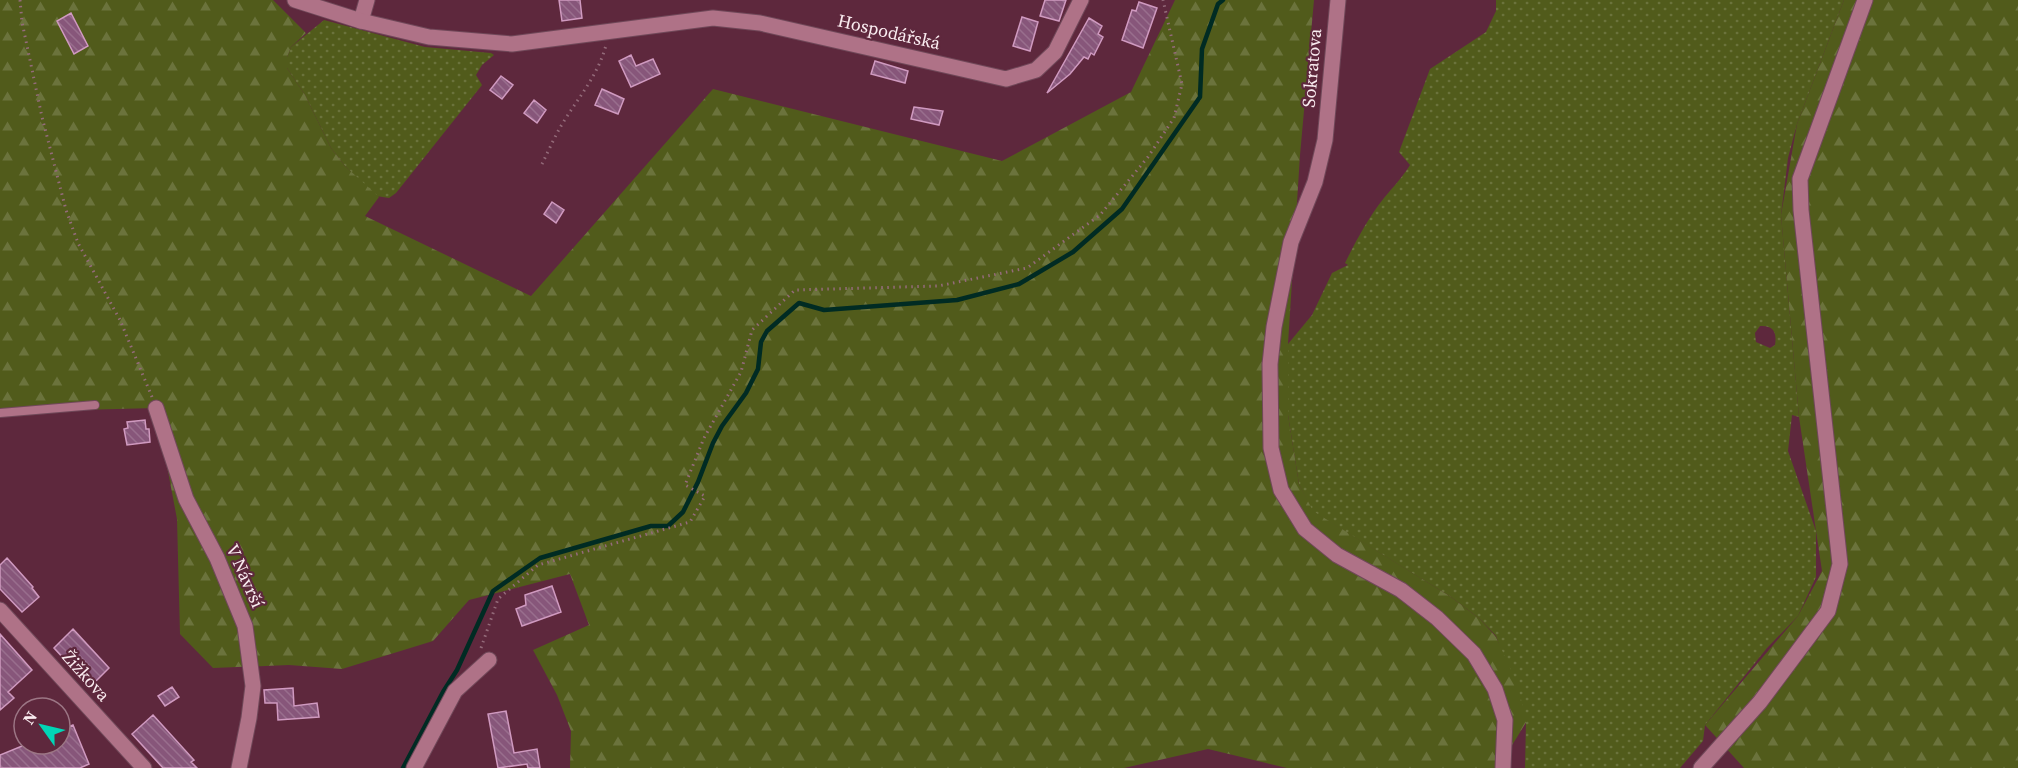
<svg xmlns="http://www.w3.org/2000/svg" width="2018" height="768" font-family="'Source Serif 4',serif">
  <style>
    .grass { fill: url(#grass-dots); fill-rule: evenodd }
    .forest { fill: url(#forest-firs) }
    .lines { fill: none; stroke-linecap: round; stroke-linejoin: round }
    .stream { stroke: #002b23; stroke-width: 4.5 }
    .building { fill: url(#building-back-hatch); stroke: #d09ac0; stroke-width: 1.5 }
    .lane-casing { stroke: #704859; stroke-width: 10 }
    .street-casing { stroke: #704859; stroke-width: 17 }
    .secondary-casing { stroke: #704859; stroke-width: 17 }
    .path { stroke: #946b7a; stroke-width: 3; stroke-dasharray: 1.5 4.5; stroke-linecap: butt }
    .lane { stroke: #af7287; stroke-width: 8 }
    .street { stroke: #af7287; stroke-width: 15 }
    .secondary { stroke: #af7287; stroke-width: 15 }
    .labels { text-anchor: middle; stroke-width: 4.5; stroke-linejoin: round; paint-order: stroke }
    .street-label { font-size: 18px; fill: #faecf0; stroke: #5e283d }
  </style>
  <defs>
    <pattern id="grass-dots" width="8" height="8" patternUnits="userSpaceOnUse" patternTransform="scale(1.5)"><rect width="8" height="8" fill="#515b1b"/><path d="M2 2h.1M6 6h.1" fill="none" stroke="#6b733c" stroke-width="1.8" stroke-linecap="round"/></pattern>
    <pattern id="forest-firs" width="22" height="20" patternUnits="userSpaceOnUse" patternTransform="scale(1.5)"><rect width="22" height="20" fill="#515b1b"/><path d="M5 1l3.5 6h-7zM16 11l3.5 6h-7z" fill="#6b733c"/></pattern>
    <pattern id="building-back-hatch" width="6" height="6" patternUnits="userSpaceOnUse" patternTransform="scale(1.5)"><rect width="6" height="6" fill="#87567a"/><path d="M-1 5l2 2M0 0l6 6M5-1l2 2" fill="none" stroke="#996e8d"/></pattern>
  </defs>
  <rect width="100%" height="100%" fill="#5e283d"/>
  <path class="grass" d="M1496,0H1844L1797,124L1788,158L1781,215L1799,417L1792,415L1788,451L1816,531V577L1798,616L1767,648L1705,725L1703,741L1680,768H1525L1526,721L1496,636L1480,619L1451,597L1312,511L1299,484L1288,415V344L1312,315L1332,273L1348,265L1345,263C1356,241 1368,218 1384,198C1393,187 1402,178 1410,165L1399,152L1430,69L1486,32L1496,11ZM1760,326C1774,325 1777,333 1775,345L1770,348L1756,342L1755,333Z
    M324,20L425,47L491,53L494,55L482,65L476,75L482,85L396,193L389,198L376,196L345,166L331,148L305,95L287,68V57L291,47Z"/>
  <path class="forest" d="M0,0H273L306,33L291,47L287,57V68L305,95L331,148L345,166L379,197L365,216L531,296L713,89L1002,161L1131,92L1175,0H1314L1300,155L1288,344V415L1299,484L1313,511L1451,597L1480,619L1496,637L1516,681L1527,721L1498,768H1287L1208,749L1124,768H570L571,731L557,695L533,650L589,625L570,574L469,600L433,641L342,669L289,665L213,668L180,634L177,519L156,408L0,412Z
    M1844,0H2018V768H1744L1705,725L1798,616L1822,571L1799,417L1781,215L1797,124Z"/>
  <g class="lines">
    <path class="stream" d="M403,768L443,692L457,670L493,591L540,558L651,526H668L683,512L698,482L713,443L722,426L746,393L758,369L761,342L767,331L799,303L824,310L957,300L1019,284L1073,252L1122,209L1200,97L1202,49L1218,4L1223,0"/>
  </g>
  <path class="building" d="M559,0H580L582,18L562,21Z
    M1045,0H1066L1059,21L1040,16Z
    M1139,2L1157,8L1143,48L1122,40L1132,10L1136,11Z
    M71,13L88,46L74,54L57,21Z
    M1022,17L1038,22L1030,51L1013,46Z
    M1089,18L1102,26L1098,34L1103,37L1094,55L1091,53L1088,59L1084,57L1070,74L1047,93Z
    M631,55L636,66L653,59L660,74L631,87L619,61Z
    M875,61L908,71L905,83L871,74Z
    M501,76L513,85L502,99L490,90Z
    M602,89L624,99L618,114L595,105Z
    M534,100L546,110L537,123L524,113Z
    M914,107L943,111L939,125L911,119Z
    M552,202L564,210L556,223L544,214Z
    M145,420L146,429H149L150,442L127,445L124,429L128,428L127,422Z
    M7,558L33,587L32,588L39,597L22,612L0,589V565Z
    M552,586L561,612L522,626L516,609L526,605L525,595Z
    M73,629L109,668L90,687L54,648Z
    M0,634L32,670L8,692L14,698L0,710Z
    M172,687L179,697L165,706L158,696Z
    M293,688L294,706L317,703L319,717L278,720L277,703H265L264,690Z
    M506,711L514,753L537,749L540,768H528L527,764L498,768L488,714Z
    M153,715L194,760L191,762L197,768H163L132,734Z
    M73,725L89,764L80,768H0V755L27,744H60V730Z"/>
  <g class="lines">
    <defs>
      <path id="lane" d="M0,413L95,405"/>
      <path id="street" d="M361,21L367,0
        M156,408L186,499L217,558L245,626L253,686L249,718L239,768
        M0,610L144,768
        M414,768L455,691L489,660
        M1701,768L1760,702L1828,611L1840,564L1801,210L1800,179L1865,0"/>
      <path id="secondary" d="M295,0L361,21L429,37L512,44L713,18L760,23L1006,79L1036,70L1055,52L1081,0
        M1338,0L1325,140L1315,182L1291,242L1274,327L1270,364L1271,448L1281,490L1305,529L1337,555L1401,590L1437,618L1474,654L1495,689L1505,720L1503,768"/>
    </defs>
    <use href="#lane" class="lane-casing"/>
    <use href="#street" class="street-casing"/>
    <use href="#secondary" class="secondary-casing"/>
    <path class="path" d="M20,0L22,22L42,117L66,210L78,243L120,320L152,397
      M542,164C548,152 554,138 561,126C577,99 598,76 606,45
      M481,648L498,599L538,565L690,522L705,496L685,485L704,438L741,372L752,330L795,290L938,286L1027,268L1100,215L1148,157L1174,118L1182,84L1163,0"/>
    <use href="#lane" class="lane"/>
    <use href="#street" class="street"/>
    <use href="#secondary" class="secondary"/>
  </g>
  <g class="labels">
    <g class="street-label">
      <text transform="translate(889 32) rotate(13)" y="6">Hospodářská</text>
      <text transform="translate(1312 68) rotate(-85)" y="6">Sokratova</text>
      <text transform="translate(245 576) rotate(66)" y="6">V Návrší</text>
      <text transform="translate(86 676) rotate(48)" y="6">Žižkova</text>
    </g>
  </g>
  <g transform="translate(42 726) rotate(304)"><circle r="28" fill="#5e283d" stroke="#9c7685" stroke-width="1.5"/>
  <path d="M0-4.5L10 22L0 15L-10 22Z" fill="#01d5b6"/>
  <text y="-9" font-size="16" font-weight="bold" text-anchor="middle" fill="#faecf0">N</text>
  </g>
</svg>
